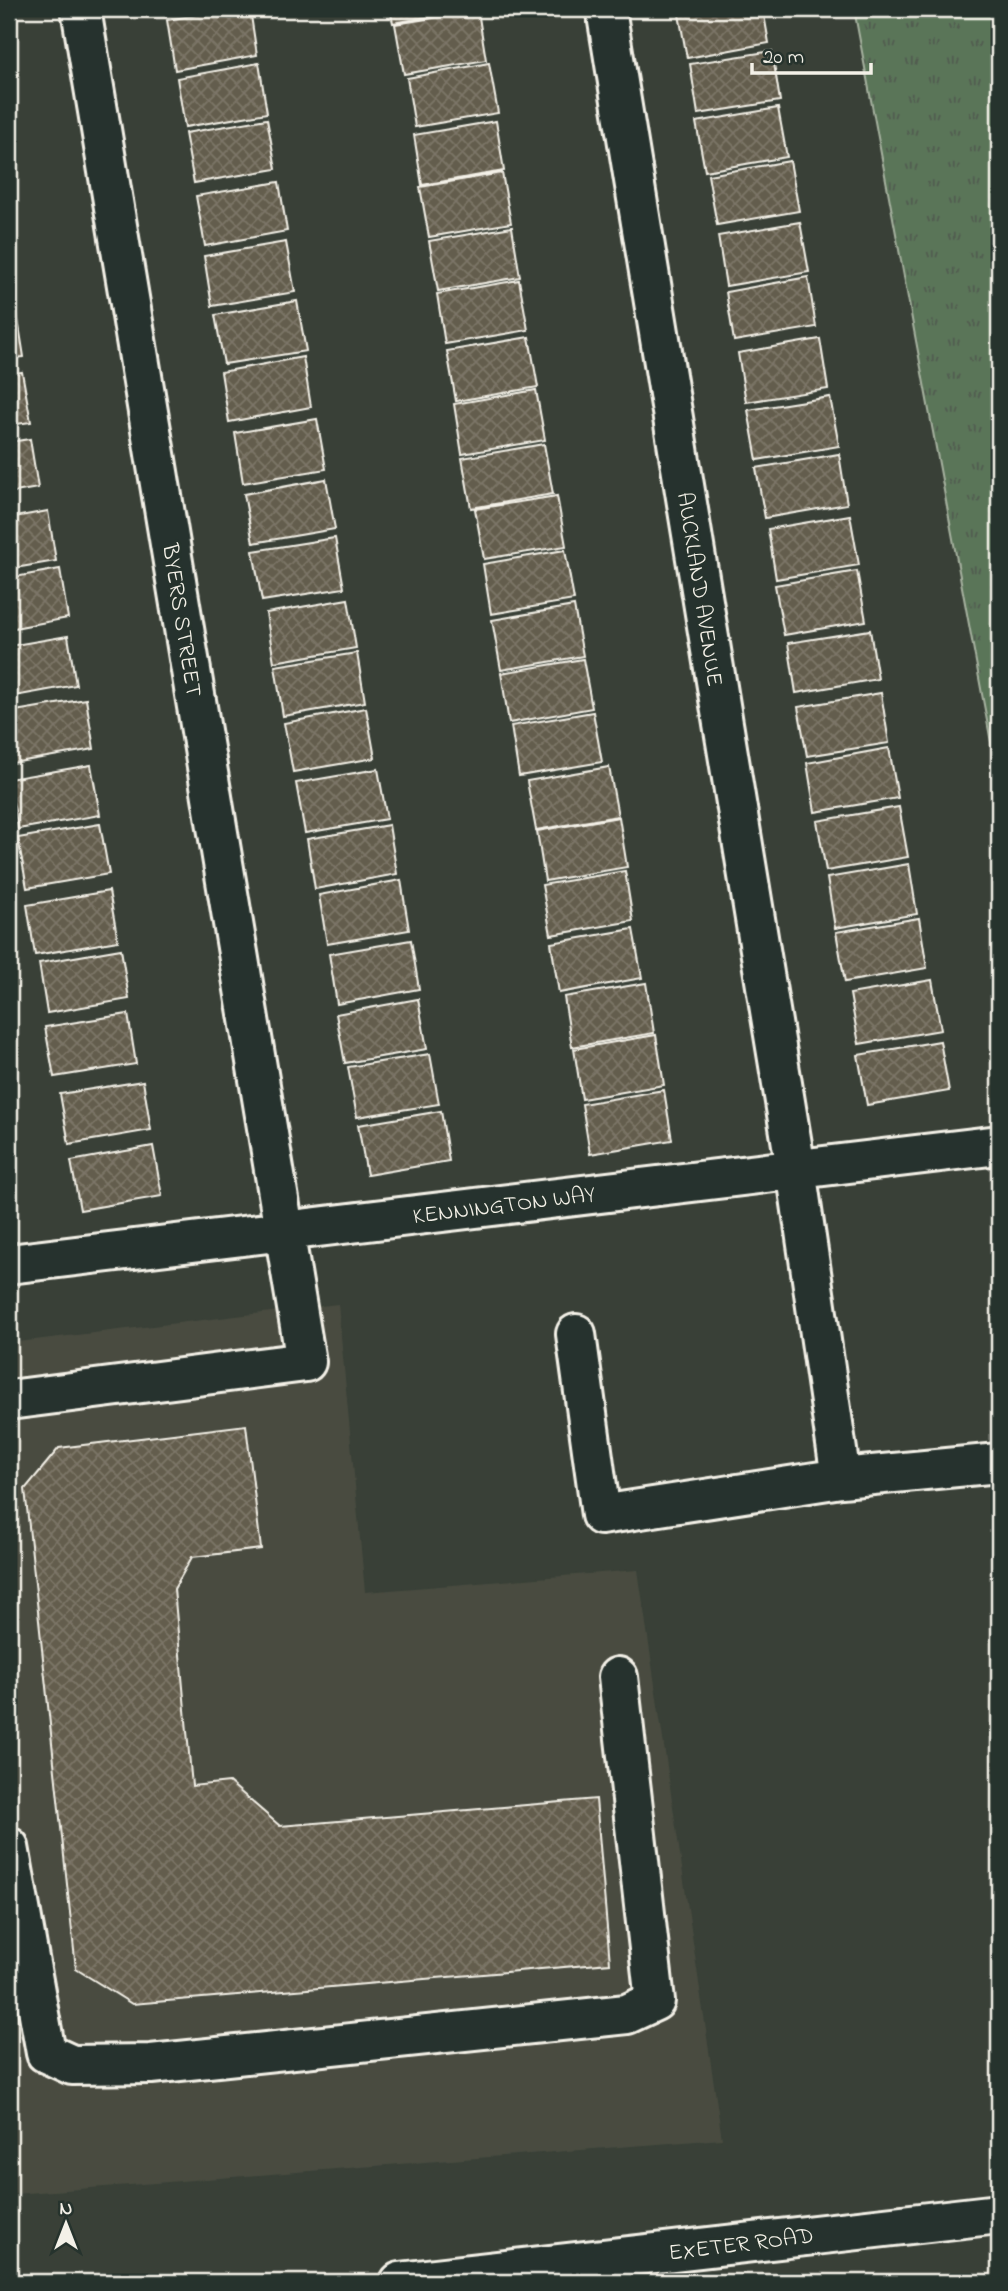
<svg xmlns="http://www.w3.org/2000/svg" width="1008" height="2291" font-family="'Indie Flower',sans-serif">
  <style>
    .built { fill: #494c41 }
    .grass { fill: url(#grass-tufts); stroke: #a7b2a0; stroke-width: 2 }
    .building { fill: url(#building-cross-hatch); stroke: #f4f1e8; stroke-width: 2 }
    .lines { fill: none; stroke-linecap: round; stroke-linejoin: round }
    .minor-casing { stroke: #f4f1e8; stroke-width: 44 }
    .major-casing { stroke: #f4f1e8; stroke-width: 44 }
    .minor { stroke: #26332d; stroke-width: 38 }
    .major { stroke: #26332d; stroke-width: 38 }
    .labels { text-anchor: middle; stroke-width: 5; stroke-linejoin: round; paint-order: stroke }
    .street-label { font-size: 23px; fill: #f4f1e8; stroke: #26332d }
  </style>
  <defs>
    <pattern id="grass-tufts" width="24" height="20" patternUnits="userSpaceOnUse" patternTransform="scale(1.75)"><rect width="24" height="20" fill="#5a7459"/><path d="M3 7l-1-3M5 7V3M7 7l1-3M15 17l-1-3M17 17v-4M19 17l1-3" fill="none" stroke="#515c4f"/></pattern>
    <pattern id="building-cross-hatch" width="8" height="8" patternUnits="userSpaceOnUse" patternTransform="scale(1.75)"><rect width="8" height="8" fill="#645d4d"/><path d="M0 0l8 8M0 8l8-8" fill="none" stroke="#7b7567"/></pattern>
  </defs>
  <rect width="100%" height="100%" fill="#394037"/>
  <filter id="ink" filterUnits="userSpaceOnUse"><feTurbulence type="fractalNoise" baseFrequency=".0143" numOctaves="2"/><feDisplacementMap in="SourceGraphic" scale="14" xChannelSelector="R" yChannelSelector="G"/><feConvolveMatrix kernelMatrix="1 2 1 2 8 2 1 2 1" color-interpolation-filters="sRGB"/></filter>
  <g filter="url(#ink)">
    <path class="built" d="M338,1304L365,1592L638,1570L722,2139L14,2194L9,2160V1343Z"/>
    <path class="grass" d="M854,9H999V785Z"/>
    <path class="building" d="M233,9H250L257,55L175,70L167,20Z
      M390,9H474L393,23Z
      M678,9H763L769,43L687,58Z
      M478,11L486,60L404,74L395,24Z
      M772,51L780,101L698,114L690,64Z
      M259,63L267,113L185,127L177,78Z
      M489,63L498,113L415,127L407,78Z
      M778,108L787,157L705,171L696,122Z
      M267,119L276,169L194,183L185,133Z
      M496,121L504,171L422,185L414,135Z
      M790,161L799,211L717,225L708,175Z
      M502,173L511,223L429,237L420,187Z
      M279,182L287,231L205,246L196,196Z
      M800,222L809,272L726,286L718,236Z
      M512,227L520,277L438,291L429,241Z
      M286,242L295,292L212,306L204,256Z
      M808,277L816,327L734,341L726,292Z
      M519,280L528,330L445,344L437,294Z
      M297,301L306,351L224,364L215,315Z
      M16,307L24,357L9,359V308Z
      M529,337L538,387L456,401L447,351Z
      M820,339L828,389L746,402L738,353Z
      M303,357L311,407L229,422L221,372Z
      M22,372L31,422L9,425V374Z
      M536,390L545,440L462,454L454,404Z
      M830,397L839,446L757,460L748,410Z
      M317,419L326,469L243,483L235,433Z
      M30,439L38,488L9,493V442Z
      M544,444L553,494L471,508L462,458Z
      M839,454L847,504L765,518L756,468Z
      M326,479L335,529L253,543L244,494Z
      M557,496L566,546L484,559L475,509Z
      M48,511L56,561L9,569V518Z
      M850,515L859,565L776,579L768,529Z
      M335,538L344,588L262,601L253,551Z
      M565,550L574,600L491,614L483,564Z
      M60,569L68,618L9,629V578Z
      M857,571L866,621L784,635L775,585Z
      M348,599L356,648L274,662L266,613Z
      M574,606L583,656L501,670L492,620Z
      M870,630L878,679L796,693L788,643Z
      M68,636L76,685L9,697V646Z
      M357,653L365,702L283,716L275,666Z
      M583,659L592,708L509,723L501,673Z
      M881,693L889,743L807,756L798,707Z
      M86,699L94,749L12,763L9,743V712Z
      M366,708L375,758L293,772L284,723Z
      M593,712L602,762L519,776L511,726Z
      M889,748L898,798L815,812L807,763Z
      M91,765L100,815L18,829L9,779Z
      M609,767L618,816L536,830L527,781Z
      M378,769L387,819L305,833L296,783Z
      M899,807L908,857L826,871L817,821Z
      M619,817L627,867L545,881L537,831Z
      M100,824L109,874L27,888L18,838Z
      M389,825L397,874L315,889L307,839Z
      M909,864L917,914L835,928L827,878Z
      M625,871L633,921L551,935L542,885Z
      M401,880L409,930L327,944L319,895Z
      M109,891L118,941L35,955L27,905Z
      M919,918L927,968L845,982L836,932Z
      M633,929L642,978L559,993L551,943Z
      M411,940L419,989L337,1004L329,954Z
      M121,949L129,999L47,1013L39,963Z
      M932,980L941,1030L859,1044L850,994Z
      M646,983L654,1033L572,1047L564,997Z
      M418,999L427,1049L345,1063L336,1014Z
      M128,1014L136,1064L54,1077L45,1027Z
      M656,1035L664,1085L582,1099L574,1049Z
      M940,1041L949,1091L867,1105L858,1055Z
      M430,1054L439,1104L357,1117L348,1067Z
      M143,1081L151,1130L69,1144L60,1094Z
      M664,1090L672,1140L590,1154L582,1104Z
      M441,1111L449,1161L367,1175L358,1125Z
      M153,1146L162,1196L80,1210L71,1161Z
      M246,1425L261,1549L192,1557L174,1589L192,1786L229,1782L280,1826L596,1799L610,1963L132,2004L76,1969L25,1489L59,1448Z"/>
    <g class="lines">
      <defs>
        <path id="minor" d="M9,1264L999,1145
          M576,1334L601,1515L841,1478L796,1169L606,9
          M9,1400L306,1362L81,9
          M841,1478L999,1463
          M9,1847L46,2053L72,2065L151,2064L627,2014L655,2001L618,1677"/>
        <path id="major" d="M400,2282L999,2214"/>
      </defs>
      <use href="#minor" class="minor-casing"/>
      <use href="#major" class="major-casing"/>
      <use href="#minor" class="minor"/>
      <use href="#major" class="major"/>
    </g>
  </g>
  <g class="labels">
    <g class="street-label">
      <text transform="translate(701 589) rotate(81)" y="8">AUCKLAND AVENUE</text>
      <text transform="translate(183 620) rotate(81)" y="8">BYERS STREET</text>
      <text transform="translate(504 1204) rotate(-7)" y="8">KENNINGTON WAY</text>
      <text transform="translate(741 2243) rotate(-7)" y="8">EXETER ROAD</text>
    </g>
  </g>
  <rect width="1008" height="2291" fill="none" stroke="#26332d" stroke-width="35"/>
  <rect x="18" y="18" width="973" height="2256" fill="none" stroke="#f4f1e8" stroke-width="2.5" filter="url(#ink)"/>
  <g transform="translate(66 2224)" stroke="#26332d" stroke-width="5" paint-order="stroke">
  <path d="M0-5L12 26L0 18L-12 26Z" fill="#f4f1e8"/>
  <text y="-10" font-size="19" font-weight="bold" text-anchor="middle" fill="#f4f1e8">N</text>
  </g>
  <path d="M752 63v10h119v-10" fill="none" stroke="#f4f1e8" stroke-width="3.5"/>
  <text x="763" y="63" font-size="21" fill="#f4f1e8" stroke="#26332d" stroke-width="5" paint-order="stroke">20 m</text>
</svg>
